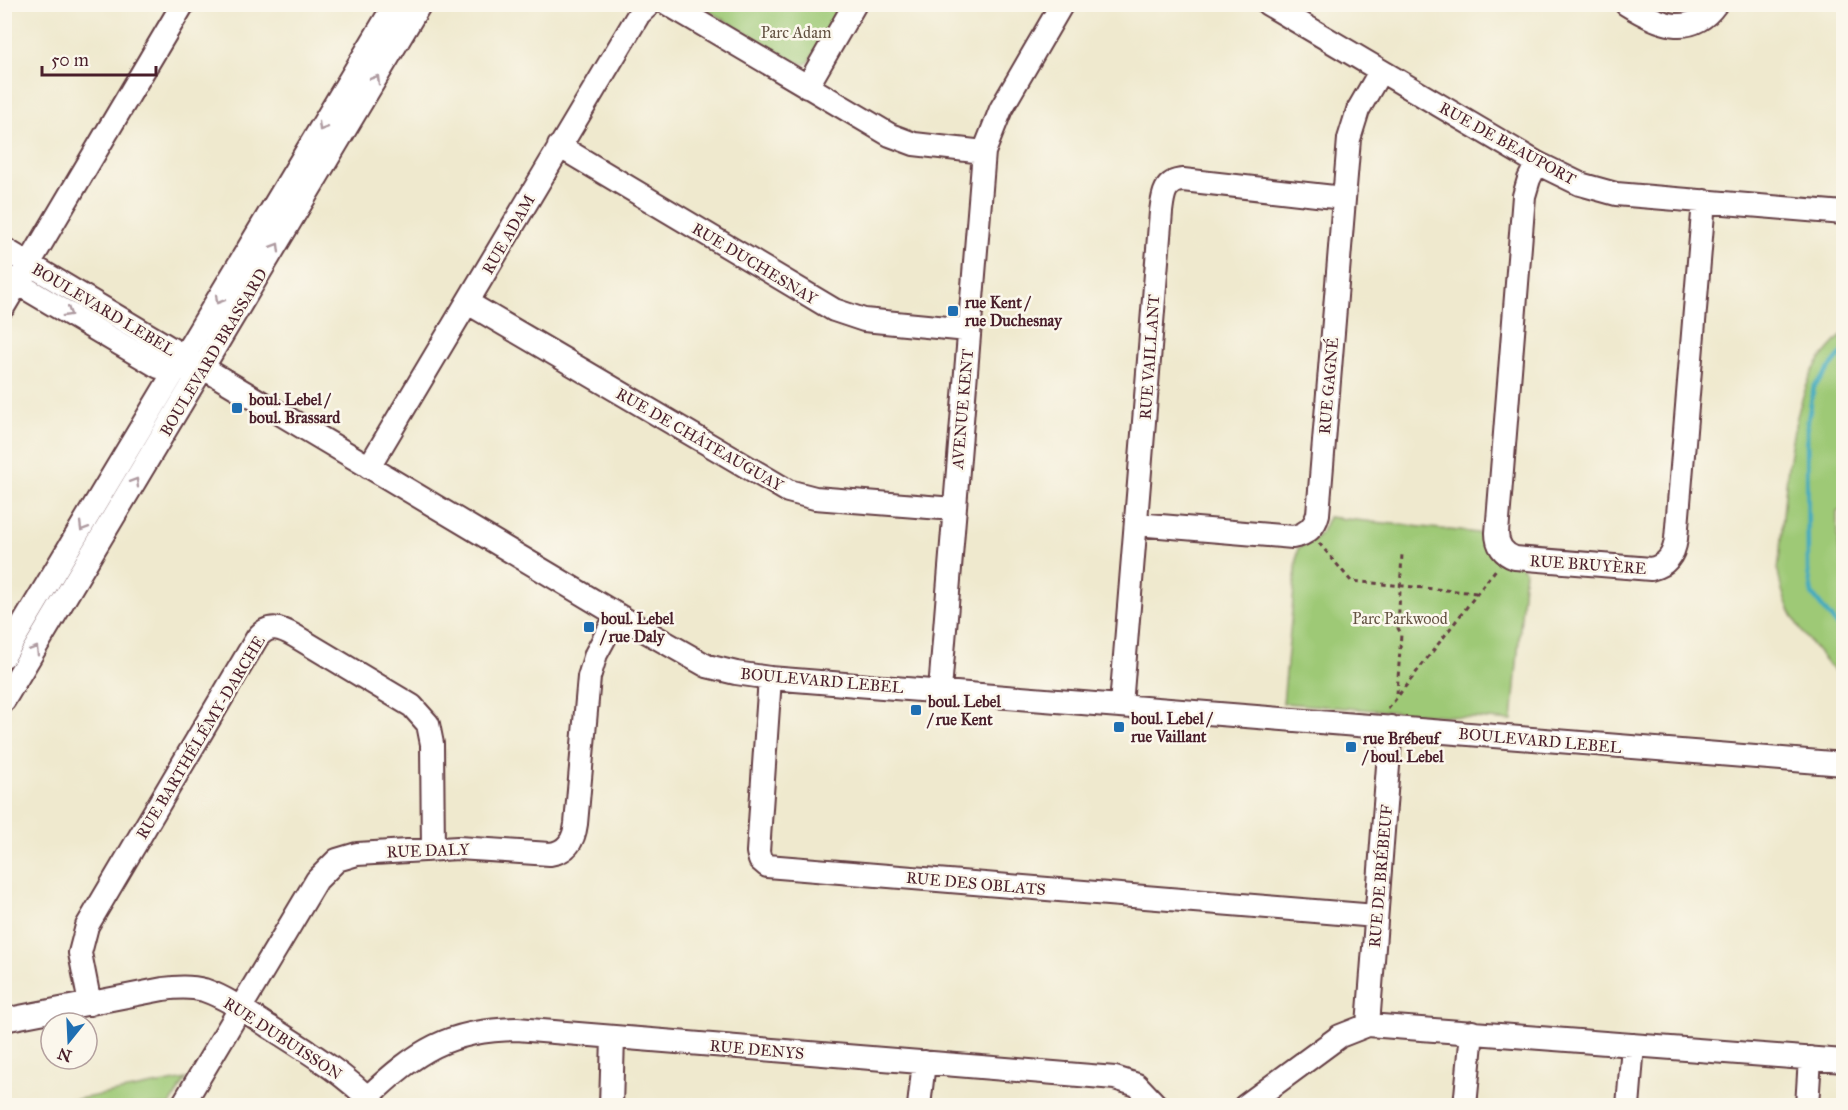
<svg xmlns="http://www.w3.org/2000/svg" width="1848" height="1110" font-family="'IM FELL Great Primer',serif">
  <style>
    .green { fill: #9ec976; stroke: #747450; stroke-width: 1.5 }
    .lines { fill: none; stroke-linecap: round; stroke-linejoin: round }
    .stream { stroke: #3faabf; stroke-width: 4.5 }
    .minor-casing { stroke: #633d43; stroke-width: 26 }
    .path { stroke: #633d43; stroke-width: 3; stroke-dasharray: 4.5 4.5; stroke-linecap: butt }
    .minor { stroke: #fff; stroke-width: 22 }
    .oneway { stroke: #ae9aa0 }
    .poi-dot { fill: #1f6fb2; stroke: #fbf7ec; stroke-width: 2 }
    .labels { text-anchor: middle; stroke-width: 5; stroke-linejoin: round; paint-order: stroke }
    .park-label { font-size: 16px; fill: #635242; stroke: #fbf7ec }
    .street-label { font-size: 16px; fill: #4a1f2b; stroke: #fbf7ec }
    .poi-label { font-size: 16px; font-weight: bold; fill: #4a1f2b; stroke: #fbf7ec; text-anchor: start }
  </style>
  <rect width="100%" height="100%" fill="#fbf7ec"/>
  <filter id="ink" filterUnits="userSpaceOnUse"><feTurbulence type="fractalNoise" baseFrequency=".0167" numOctaves="2"/><feDisplacementMap in="SourceGraphic" scale="12" xChannelSelector="R" yChannelSelector="G"/><feConvolveMatrix kernelMatrix="1 2 1 2 8 2 1 2 1" color-interpolation-filters="sRGB"/></filter>
  <filter id="wash" filterUnits="userSpaceOnUse"><feTurbulence type="fractalNoise" baseFrequency=".008" numOctaves="4" result="noise"/><feDisplacementMap in="SourceGraphic" scale="24" xChannelSelector="R" yChannelSelector="G"/><feGaussianBlur stdDeviation="1.35" result="paint"/><feColorMatrix in="noise" values="0 0 0 0 0 0 0 0 0 0 0 0 0 0 0 0 0 1.4 0 .05"/><feComposite in="paint" operator="in"/></filter>
  <g filter="url(#wash)">
    <rect width="100%" height="100%" fill="#efe9ce"/>
    <path class="green" d="M699,5H844L809,62L805,64L794,61Z
      M1843,334L1844,508L1837,512C1837,532 1837,550 1844,570L1843,681C1813,646 1784,619 1778,571C1785,508 1785,427 1814,369C1821,356 1833,345 1843,334Z
      M1328,517L1487,534L1525,570L1512,721L1283,703L1298,548C1313,542 1324,534 1328,517Z
      M186,1079L170,1105H46Z"/>
    <g class="lines">
      <path class="stream" d="M1844,351L1814,387L1807,426L1808,571L1812,594L1844,635"/>
    </g>
  </g>
  <g filter="url(#ink)">
    <g class="lines">
      <defs>
        <path id="minor" d="M668,4L890,135L914,144L984,152
          M1268,4L1537,163L1580,184L1616,194L1844,213
          M1626,4C1656,23 1690,40 1716,4
          M807,87L855,4
          M559,146L834,310L864,320L968,330
          M1537,163L1529,179L1524,196L1497,533C1497,545 1503,554 1515,558L1651,569C1667,565 1674,555 1676,539L1704,201
          M4,249L631,623L707,666L736,673L770,678L1844,764
          M5,276L159,367L190,369
          M468,303L788,491L815,498L954,509
          M4,306L183,4
          M369,467L639,14L650,4
          M1136,524L1293,537C1306,535 1315,527 1318,514L1349,139L1358,110L1380,72
          M4,656L395,4
          M770,678L758,852L760,860L767,866L1376,916
          M940,690L984,152L1001,109L1062,4
          M4,700L420,4
          M1121,705L1161,212C1163,196 1164,181 1183,180L1343,198
          M90,1004L80,953L87,926L257,638C269,623 281,628 295,636L412,706L428,724L432,744L433,849
          M4,1020L163,989C177,987 190,986 204,990C227,998 248,1013 268,1026C306,1050 345,1074 376,1106
          M1368,1025L1391,727
          M368,1097C417,1051 448,1030 517,1029L1115,1078L1137,1085L1157,1106
          M182,1106L317,880L337,860L357,854L458,848L550,854C567,852 574,840 576,824L589,677L596,654L617,615
          M611,1106L613,1037
          M919,1106L924,1062
          M1245,1106L1340,1036L1368,1025L1844,1061
          M1465,1106L1472,1032
          M1628,1106L1633,1045
          M1807,1106L1810,1058"/>
      </defs>
      <use href="#minor" class="minor-casing"/>
      <path class="path" d="M1319,543L1351,581L1477,593
        M1397,694L1401,634L1398,628L1402,554
        M1388,709L1497,568
        M108,1106L124,1102L125,1106"/>
      <use href="#minor" class="minor"/>
    </g>
    <defs><path id="oneway-chevron" d="M-2-3.5L2.5 0L-2 3.5" fill="none" stroke-width="1.6" stroke-linecap="round" stroke-linejoin="round" transform="scale(1.5)"/></defs>
    <g class="oneway">
      <use href="#oneway-chevron" transform="translate(376 79) rotate(-59)"/>
      <use href="#oneway-chevron" transform="translate(322 127) rotate(121)"/>
      <use href="#oneway-chevron" transform="translate(276 247) rotate(-59)"/>
      <use href="#oneway-chevron" transform="translate(219 300) rotate(121)"/>
      <use href="#oneway-chevron" transform="translate(68 313) rotate(31)"/>
      <use href="#oneway-chevron" transform="translate(135 482) rotate(-59)"/>
      <use href="#oneway-chevron" transform="translate(83 527) rotate(121)"/>
      <use href="#oneway-chevron" transform="translate(35 650) rotate(-59)"/>
    </g>
  </g>
  <g class="poi-dot">
    <rect x="947" y="305" width="12" height="12" rx="3"/>
    <rect x="231" y="402" width="12" height="12" rx="3"/>
    <rect x="583" y="621" width="12" height="12" rx="3"/>
    <rect x="910" y="704" width="12" height="12" rx="3"/>
    <rect x="1113" y="721" width="12" height="12" rx="3"/>
    <rect x="1345" y="741" width="12" height="12" rx="3"/>
  </g>
  <g class="labels">
    <g class="park-label">
      <text x="796" y="38">Parc Adam</text>
      <text x="1400" y="624">Parc Parkwood</text>
    </g>
    <g class="street-label">
      <text transform="translate(1508 143) rotate(29)" y="6">RUE DE BEAUPORT</text>
      <text transform="translate(508 234) rotate(-60)" y="6">RUE ADAM</text>
      <text transform="translate(755 263) rotate(31)" y="6">RUE DUCHESNAY</text>
      <text transform="translate(104 309) rotate(31)" y="6">BOULEVARD LEBEL</text>
      <text transform="translate(213 352) rotate(-59)" y="6">BOULEVARD BRASSARD</text>
      <text transform="translate(1149 357) rotate(-86)" y="6">RUE VAILLANT</text>
      <text transform="translate(1328 386) rotate(-85)" y="6">RUE GAGNÉ</text>
      <text transform="translate(962 409) rotate(-85)" y="6">AVENUE KENT</text>
      <text transform="translate(700 439) rotate(30)" y="6">RUE DE CHÂTEAUGUAY</text>
      <text transform="translate(1588 564) rotate(4)" y="6">RUE BRUYÈRE</text>
      <text transform="translate(822 680) rotate(5)" y="6">BOULEVARD LEBEL</text>
      <text transform="translate(200 737) rotate(-59)" y="6">RUE BARTHÉLÉMY-DARCHE</text>
      <text transform="translate(1540 740) rotate(5)" y="6">BOULEVARD LEBEL</text>
      <text transform="translate(428 850) rotate(-2)" y="6">RUE DALY</text>
      <text transform="translate(1380 876) rotate(-85)" y="6">RUE DE BRÉBEUF</text>
      <text transform="translate(976 883) rotate(5)" y="6">RUE DES OBLATS</text>
      <text transform="translate(283 1038) rotate(33)" y="6">RUE DUBUISSON</text>
      <text transform="translate(757 1049) rotate(5)" y="6">RUE DENYS</text>
    </g>
    <g class="poi-label">
      <text x="965" y="308">rue Kent /<tspan x="965" dy="18">rue Duchesnay</tspan></text>
      <text x="249" y="405">boul. Lebel /<tspan x="249" dy="18">boul. Brassard</tspan></text>
      <text x="601" y="624">boul. Lebel<tspan x="601" dy="18">/ rue Daly</tspan></text>
      <text x="928" y="707">boul. Lebel<tspan x="928" dy="18">/ rue Kent</tspan></text>
      <text x="1131" y="724">boul. Lebel /<tspan x="1131" dy="18">rue Vaillant</tspan></text>
      <text x="1363" y="744">rue Brébeuf<tspan x="1363" dy="18">/ boul. Lebel</tspan></text>
    </g>
  </g>
  <rect width="1848" height="1110" fill="none" stroke="#fbf7ec" stroke-width="24"/>
  <g transform="translate(69 1041) rotate(198)"><circle r="28" fill="#fbf7ec" stroke="#b4a19f" stroke-width="1.5"/>
  <path d="M0-4.5L10 22L0 15L-10 22Z" fill="#1f6fb2"/>
  <text y="-9" font-size="16" font-weight="bold" text-anchor="middle" fill="#4a1f2b">N</text>
  </g>
  <path d="M42 66v9h114v-9" fill="none" stroke="#4a1f2b" stroke-width="3"/>
  <text x="51" y="66" font-size="18" fill="#4a1f2b" stroke="#fbf7ec" stroke-width="4.5" paint-order="stroke">50 m</text>
</svg>
